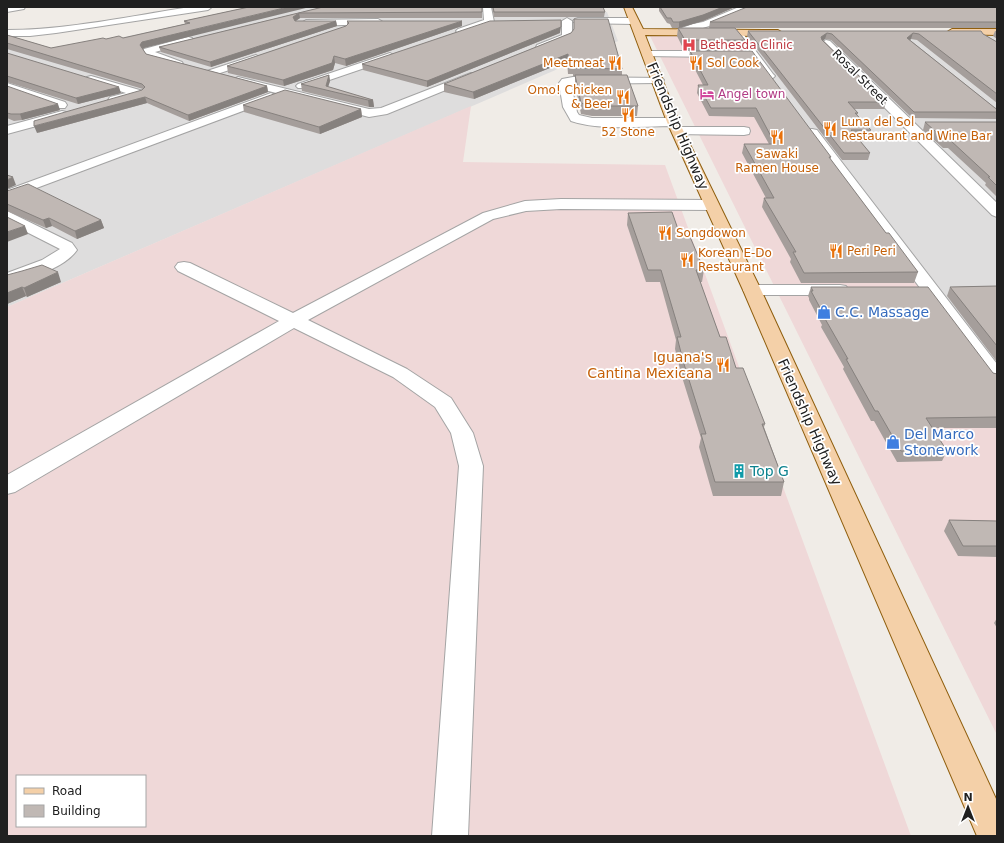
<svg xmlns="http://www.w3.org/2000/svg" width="1004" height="843" font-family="'DejaVu Sans',sans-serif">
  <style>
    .residential { fill: #dedddd }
    .commercial { fill: #efd8d8; fill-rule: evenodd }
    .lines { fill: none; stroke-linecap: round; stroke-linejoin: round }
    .minor-casing { stroke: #a4a4a4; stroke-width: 2 }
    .major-casing { stroke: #8f5e0d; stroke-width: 2 }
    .minor { fill: #fff; fill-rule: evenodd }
    .major { fill: #f4d0a8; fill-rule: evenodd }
    .wall { fill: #a59e9b }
    .shaded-wall { fill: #86817e }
    .building { fill: #c0b8b4; stroke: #86817e }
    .labels { text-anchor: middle; stroke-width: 3.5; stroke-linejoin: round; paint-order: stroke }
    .far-health-label { font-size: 12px; fill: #be3a42; stroke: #fff; text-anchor: start }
    .far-food-label { font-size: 12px; fill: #c56008; stroke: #fff; text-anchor: start }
    .far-street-label { font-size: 12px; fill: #202020; stroke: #fff }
    .far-hotel-label { font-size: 12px; fill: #b23c85; stroke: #fff; text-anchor: start }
    .street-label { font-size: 14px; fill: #202020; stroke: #fff }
    .shop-label { font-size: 14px; fill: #366cbe; stroke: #fff; text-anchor: start }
    .food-label { font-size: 14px; fill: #c56008; stroke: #fff; text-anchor: end }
    .culture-label { font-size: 14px; fill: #0d838f; stroke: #fff; text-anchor: start }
  </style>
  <rect width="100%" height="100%" fill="#f0ece7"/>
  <path class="residential" d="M263,7H530L531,12H607L618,41L581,59L7,307V38L50,53Z
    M739,33H997V376L753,55Z"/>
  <path class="commercial" d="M649,34H736L997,384V735Z
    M471,106L463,162L665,165L911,836H7V307ZM17,776H145V826H17Z"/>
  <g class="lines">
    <defs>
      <path id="minor" d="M7,7H25L24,9L7,12Z
        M190,7H212L208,10L56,33L30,36H7V30C67,30 131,16 190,7Z
        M483,7H491L494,22L492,24L464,33H458L456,31L458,29L484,20Z
        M739,7H751C742,17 694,31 679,35L674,32L676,30L693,24L703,22Z
        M567,18L572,21V36L570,38L545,49H537L536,47L537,45L562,35V21Z
        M578,18H634L639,21L634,24L575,23L573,21L575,19Z
        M378,19L383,22L381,24L306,26L301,23L306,20Z
        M738,30L741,31L773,74L775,76L773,78H765L733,33Z
        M188,37L192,38L193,40L192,42L155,52L182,62L183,64L182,66L178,67L148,58L143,51L144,49Z
        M826,40L830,41L997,203V217L992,215L822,45L821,43Z
        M647,51H720L725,54L720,57L643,56L642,54Z
        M390,53L395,56L394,58L306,88H298L296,86L298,84Z
        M256,55L261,58L260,60L211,76L205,73L207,71Z
        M471,73L475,74L477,76L475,78L387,114L369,117L234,82L232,80L238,77L369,109L381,108Z
        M91,76L143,91L145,93L143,95L114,104L110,103L108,100L110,97L126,93L87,81L85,79L87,77Z
        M573,77L662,78L664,80L662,82L658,83L571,84L577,112L579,115L592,118H673L677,119L679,122L677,125L673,126C641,126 600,131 571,121L563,107L559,83L562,79Z
        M7,83L65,102L67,105L65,108H57L7,90Z
        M271,93L275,95L277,97L275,99L7,199V190Z
        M62,111L66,112L68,115L66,118L7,134V126Z
        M678,127H744L749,128L750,131L749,134L744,135L673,134L672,131L673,128Z
        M812,129L817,130L997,364V384L990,382L807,136L806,133L807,130Z
        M561,199L711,200L716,202L719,205L716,208L711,210L561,209L526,211L493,219L308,320L407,369L451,398L473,433L483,466L468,836H432L459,466L451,433L435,407L393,377L294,328L15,492L7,494V475L279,321L178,271L175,267L178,263L184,262L190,263L293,313L483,213L525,201Z
        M7,211L72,243L77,250C65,268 28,279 7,284V273L42,260L60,249L7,222Z
        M752,285H840L846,286L849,290L846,294L840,295H752L746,294L743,290L746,286Z"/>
      <path id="major" d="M624,7H632L643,29L778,30L783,33L778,36L645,35L679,122L761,290L997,801V836H977L743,290L667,122Z
        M952,29H997V35L949,34L947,32Z"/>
    </defs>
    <use href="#minor" class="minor-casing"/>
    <use href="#major" class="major-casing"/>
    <use href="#minor" class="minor"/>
    <use href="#major" class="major"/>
  </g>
  <path class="wall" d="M249,7L144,48L143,49L146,54L267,86L268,92L189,121L147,103L37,133L142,90L143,89L7,49V35L51,48L106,39L123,38L185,24L184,21Z
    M323,7H482V18H300L296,21H336L337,26L211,67L161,52L159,47Z
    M492,7H603L605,12L604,17H494Z
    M659,7H735L703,21L679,28H672L670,24L667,23L659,11Z
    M997,7V28H735L745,40L743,50H684L677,36L678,28H709L710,22Z
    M574,19L622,69V75L638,106L637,116H592L581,114L575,85V76H573V74H568L567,61L474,99L444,92V84L571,33L574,30Z
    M347,21L462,26L346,66L335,63L333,70L284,86L228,73L227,66L346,26L347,25Z
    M748,31H981L983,34L997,42V103L917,40L911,39L910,40L995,108L997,109V119L912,118L831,40L825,39L823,40L886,102L884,109H854L858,113L857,115L871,130L869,138H857L870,153L868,160H842L747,36Z
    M995,31H997V39L993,36Z
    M560,33L427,87L363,70L362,64Z
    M690,51L831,157L830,159L886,233L918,272L914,283H801L790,262L791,259L762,207L764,198H766L742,153L744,144H769L754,117L709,116L697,93L698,85H703L689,58Z
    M7,53L121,93L78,104L7,82Z
    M329,75L330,81L328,87L373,100L374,107H369L302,91L301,84Z
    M7,86L60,110L22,120L14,121L7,118Z
    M243,105L361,109L362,117L320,134L244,112Z
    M925,122H997V197L985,185L986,183L948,148H943L923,130Z
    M7,191L101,220L104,228L77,239L52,226L46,228L7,211Z
    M628,213L679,232L704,270L702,282H700L720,337L765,424L764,427L784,482L781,496H713L699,447L701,438L682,377L675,349L676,340L660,282H646L627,225Z
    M7,275L61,282L27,297L26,296L7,304Z
    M997,286V362L947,296L950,287Z
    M811,287L993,373L997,374V428H932L947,451L942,461L897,462L874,421H871L843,369L844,367L821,327L822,325L809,300V298L808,296Z
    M949,520L997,521V557L958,556L944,531Z
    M997,618V628L994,623Z"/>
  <path class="shaded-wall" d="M288,7H310L144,48L142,50L140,45L142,42Z
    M723,7H735L703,21L679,28V22Z
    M299,13L300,18L294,22L293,17Z
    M336,21L337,26L211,67L210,62Z
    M462,21V26L346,66L345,59Z
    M561,27L560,33L427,87V81Z
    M827,33L825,39L820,43L821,37Z
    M913,33L911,39L906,44L907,38Z
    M568,54L567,61L474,99L473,92Z
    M334,56L335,63L333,70L284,86L283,80Z
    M329,75L330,81L327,90L326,86Z
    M267,86L268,92L189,121L188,115Z
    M119,87L121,93L78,104L76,98Z
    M145,97L147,103L37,133L34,126Z
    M368,100H373L374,107H369Z
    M58,104L60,110L22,120L20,114Z
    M361,109L362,117L320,134L319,127Z
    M13,177L16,185L7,189V180Z
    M49,218L52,226L46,228L43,220Z
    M101,220L104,228L77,239L75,231Z
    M25,226L28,234L7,242V232Z
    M58,272L61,282L27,297L24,288Z
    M22,287L26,296L7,304V293Z"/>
  <path class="building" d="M249,7H288L142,42L140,45L146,54L267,86L188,115L145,97L34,126V121L142,90L145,87L142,84L7,43V35L51,48L103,38L106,39L119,36L123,38L190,23L184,21Z
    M323,7H482V12L299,13L293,17L295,21H336L210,62L159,47Z
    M493,7H603L605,12H494Z
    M660,7H723L703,15L679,22H673L671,18H667Z
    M747,7H997V22H710Z
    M574,19H608L622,69L573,68V67H569L568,54L473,92L444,84L571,33L574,29Z
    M561,20V27L427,81L362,64L490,21Z
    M347,21H462L345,59L334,56L332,63L283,80L227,66L346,26L349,23Z
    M678,28H735L745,40H685Z
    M748,31H981L983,34L997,42V94L919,34L913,33L907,38L995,108L997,109V112H914L832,34L827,33L821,37L822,40L886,102H848L858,113H855L871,130H851L870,153H844Z
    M690,51H752L831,157H829L886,233H889L918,272L804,273L793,252H796L764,198H774L744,144H775L756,108H711L698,85H708Z
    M7,53L119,87L76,98L7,76Z
    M329,75L326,86L373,100H368L301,84Z
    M575,75H627L638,106H593L581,103Z
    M7,86L58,104L20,114H11L7,113Z
    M285,90L361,109L319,127L243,105Z
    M925,122H997V186L988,177H990L950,140H945Z
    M7,175L13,177L7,180Z
    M28,184L101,220L75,231L49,218L43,220L7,204V191Z
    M672,212L679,232H688L704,270H696L720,337H726L736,368H743L765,424H762L784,482H715L701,434H706L684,364L677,337H681L661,270H648L628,213Z
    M7,217L25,226L7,232Z
    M42,265L58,272L24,288L22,287L7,293V275L22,271Z
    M997,286V346L950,287Z
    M811,287H928L993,373L997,374V417L926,418L947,451H901L878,411H875L846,359H848L824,317H825L811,291H813Z
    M949,520L997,521V546H963Z"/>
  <defs>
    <symbol id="hospital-bare" viewBox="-9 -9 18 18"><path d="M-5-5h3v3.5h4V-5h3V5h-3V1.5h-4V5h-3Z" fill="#e0444e" stroke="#fff" stroke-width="2.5" paint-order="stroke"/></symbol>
    <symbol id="restaurant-bare" viewBox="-9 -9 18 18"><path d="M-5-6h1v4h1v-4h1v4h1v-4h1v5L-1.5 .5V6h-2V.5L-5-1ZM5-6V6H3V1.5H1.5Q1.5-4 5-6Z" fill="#e8710a" stroke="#fff" stroke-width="2.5" paint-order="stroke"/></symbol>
    <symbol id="hotel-bare" viewBox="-9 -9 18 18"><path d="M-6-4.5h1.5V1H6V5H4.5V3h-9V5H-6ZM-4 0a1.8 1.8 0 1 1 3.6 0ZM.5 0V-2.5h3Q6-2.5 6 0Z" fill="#d1479c" stroke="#fff" stroke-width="2.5" paint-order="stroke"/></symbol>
    <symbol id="shop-bare" viewBox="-9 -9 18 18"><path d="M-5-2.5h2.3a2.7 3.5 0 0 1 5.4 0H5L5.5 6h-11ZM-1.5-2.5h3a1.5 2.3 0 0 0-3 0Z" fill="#3f7fe0" stroke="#fff" stroke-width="2.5" paint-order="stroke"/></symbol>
    <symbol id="building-bare" viewBox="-9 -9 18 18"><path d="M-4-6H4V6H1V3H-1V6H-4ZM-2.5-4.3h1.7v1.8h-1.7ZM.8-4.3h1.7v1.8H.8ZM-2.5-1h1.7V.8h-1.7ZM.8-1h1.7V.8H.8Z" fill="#0f9aa8" stroke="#fff" stroke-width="2.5" paint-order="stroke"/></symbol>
  </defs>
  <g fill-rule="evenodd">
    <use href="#hospital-bare" x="679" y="35" width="20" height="20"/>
    <use href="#restaurant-bare" x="605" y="53" width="20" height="20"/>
    <use href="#restaurant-bare" x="686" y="53" width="20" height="20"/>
    <use href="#hotel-bare" x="697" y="84" width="20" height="20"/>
    <use href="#restaurant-bare" x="613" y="87" width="20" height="20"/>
    <use href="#restaurant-bare" x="618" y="105" width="20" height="20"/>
    <use href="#restaurant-bare" x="820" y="119" width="20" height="20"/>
    <use href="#restaurant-bare" x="767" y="127" width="20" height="20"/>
    <use href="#restaurant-bare" x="655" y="223" width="20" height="20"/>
    <use href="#restaurant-bare" x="826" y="241" width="20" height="20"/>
    <use href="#restaurant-bare" x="677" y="250" width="20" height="20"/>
    <use href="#shop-bare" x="814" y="302" width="20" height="20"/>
    <use href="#restaurant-bare" x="713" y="355" width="20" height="20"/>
    <use href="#shop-bare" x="883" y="432" width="20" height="20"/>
    <use href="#building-bare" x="729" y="461" width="20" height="20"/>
  </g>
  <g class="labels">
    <g class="far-health-label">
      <text x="700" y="49">Bethesda Clinic</text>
    </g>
    <g class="far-food-label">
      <text x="604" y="67" text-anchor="end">Meetmeat</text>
      <text x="707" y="67">Sol Cook</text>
      <text x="612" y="94" text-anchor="end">Omo! Chicken<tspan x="612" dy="14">&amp; Beer</tspan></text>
      <text x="841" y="126">Luna del Sol<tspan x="841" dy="14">Restaurant and Wine Bar</tspan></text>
      <text x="628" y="136" text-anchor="middle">52 Stone</text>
      <text x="777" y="158" text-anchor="middle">Sawaki<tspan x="777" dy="14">Ramen House</tspan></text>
      <text x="676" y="237">Songdowon</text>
      <text x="847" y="255">Peri Peri</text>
      <text x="698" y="257">Korean E-Do<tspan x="698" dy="14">Restaurant</tspan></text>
    </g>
    <g class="far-street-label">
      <text transform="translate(860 77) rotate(45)" y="4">Rosal Street</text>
    </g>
    <g class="far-hotel-label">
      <text x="718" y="98">Angel town</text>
    </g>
    <g class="street-label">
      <text transform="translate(678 126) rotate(67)" y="5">Friendship Highway</text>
      <text transform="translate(810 422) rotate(66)" y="5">Friendship Highway</text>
    </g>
    <g class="shop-label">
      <text x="835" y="317">C.C. Massage</text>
      <text x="904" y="439">Del Marco<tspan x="904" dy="16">Stonework</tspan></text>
    </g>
    <g class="food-label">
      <text x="712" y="362">Iguana's<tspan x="712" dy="16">Cantina Mexicana</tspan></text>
    </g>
    <g class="culture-label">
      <text x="750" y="476">Top G</text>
    </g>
  </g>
  <rect width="1004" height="843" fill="none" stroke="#202020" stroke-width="16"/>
  <rect x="16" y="775" width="130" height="52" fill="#ffffff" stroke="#a6a6a6"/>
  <rect x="24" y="788" width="20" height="6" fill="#f4d0a8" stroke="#a6a6a6"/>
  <text x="52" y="795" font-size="12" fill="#202020">Road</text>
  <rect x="24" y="805" width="20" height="12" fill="#c0b8b4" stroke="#a6a6a6"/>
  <text x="52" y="815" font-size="12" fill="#202020">Building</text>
  <g transform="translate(968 807)" stroke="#ffffff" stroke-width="3" paint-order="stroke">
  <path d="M0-3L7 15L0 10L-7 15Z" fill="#202020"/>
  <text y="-6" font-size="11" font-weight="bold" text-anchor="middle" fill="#202020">N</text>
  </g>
</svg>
